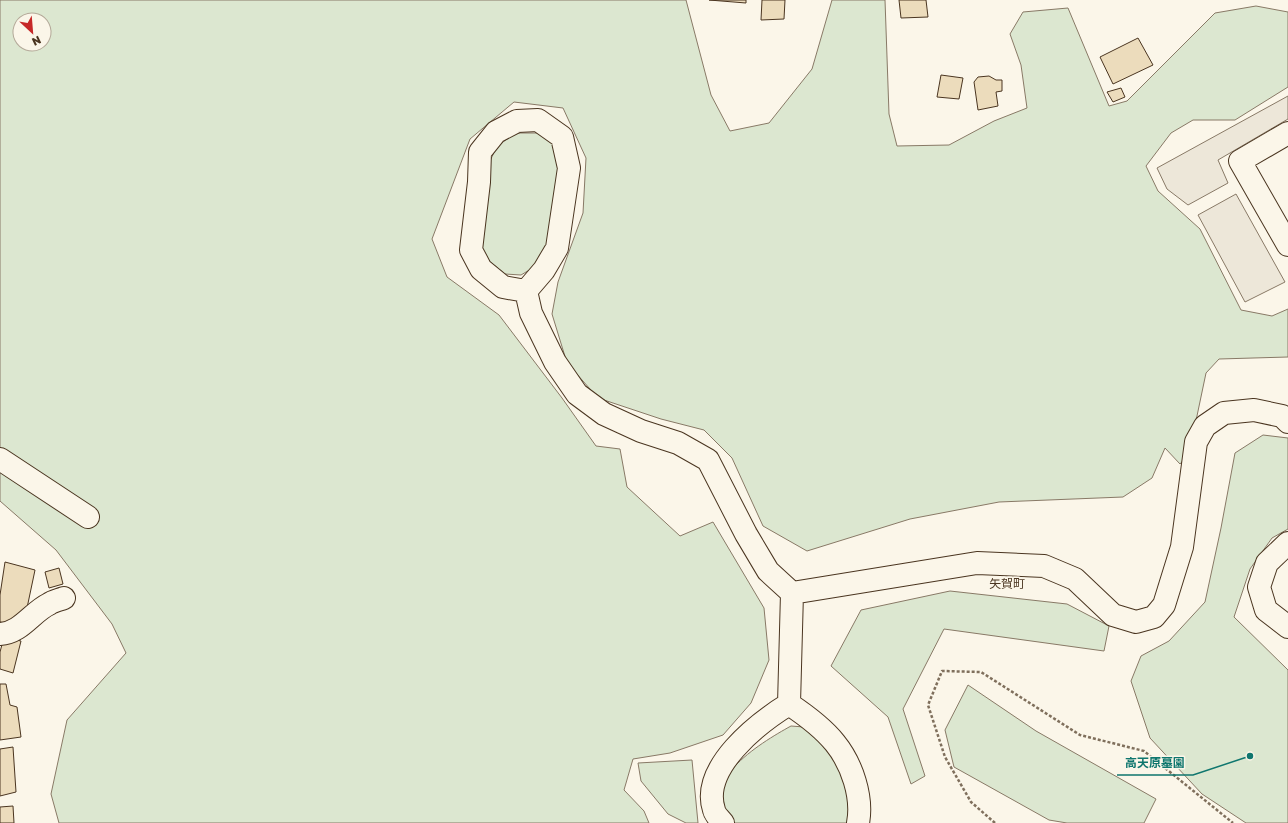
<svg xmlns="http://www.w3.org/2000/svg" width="1288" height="823" font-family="'Golos Text','Noto Sans JP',sans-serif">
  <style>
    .green { fill: #dce7d0; stroke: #887966; fill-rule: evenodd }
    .parking { fill: #ede7d9; stroke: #887966 }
    .building { fill: #ecdcbc; stroke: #4a3520 }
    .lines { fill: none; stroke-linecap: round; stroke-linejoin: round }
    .minor-casing { stroke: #4a3520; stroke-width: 24 }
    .path { stroke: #7f6f5c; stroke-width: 2.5; stroke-dasharray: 3 2; stroke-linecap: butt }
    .minor { stroke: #fbf6e9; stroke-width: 22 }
    .labels { text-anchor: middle; stroke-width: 3; stroke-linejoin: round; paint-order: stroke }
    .neighbourhood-label { font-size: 12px; fill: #4a3520; stroke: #fbf6e9 }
    .leader { fill: none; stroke: #0f766e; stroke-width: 1.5 }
    .callout-dot { fill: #0f766e; stroke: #fbf6e9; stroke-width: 1.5 }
    .callout-label { font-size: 12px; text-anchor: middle; font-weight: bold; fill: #0f766e; stroke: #fbf6e9; stroke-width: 3; stroke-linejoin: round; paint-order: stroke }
  </style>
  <rect width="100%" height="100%" fill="#fbf6e9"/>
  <path class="green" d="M0,0H686L711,95L730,131L769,123L812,69L832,0H885L889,114L897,146L949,145L994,121L1027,108L1021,65L1010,34L1023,12L1068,8L1109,106L1127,101L1215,13L1256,6L1288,12V87L1235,120H1193L1171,133L1146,166L1158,191L1200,229L1241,310L1272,316L1288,309V357L1219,359L1206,373L1189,454L1180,464L1165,448L1152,478L1123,497L999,502L910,519L807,551L763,526L732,458L704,430L661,419L598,398L567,363L552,314L558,282L583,213L586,158L563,108L514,102L470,139L432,239L447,277L499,315L562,398L596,446L620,449L627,487L680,536L713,522L764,608L769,660L751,703L723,735L670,753L633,759L624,790L644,811L649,823H59L51,794L67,720L126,653L112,624L56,550L0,501ZM20,20H44V44H20Z
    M516,133H538L556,146L560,163L546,252L531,269L521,275L505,274L489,261L481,246L490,161L497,146Z
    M1263,435L1288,438V529L1272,538L1250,569L1234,617L1288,670V823H1246L1202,794L1150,738L1131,681L1141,656L1169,641L1205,602L1221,528L1235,453Z
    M950,591L1067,604L1109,626L1104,651L944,629L903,709L925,776L911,784L888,717L831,666L861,610Z
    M968,685L1036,731L1156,799L1144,823H1067L1049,820L954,767L945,730Z
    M791,726L804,727L827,748L843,771L853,823H735C689,786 760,743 791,726Z
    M692,760L698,823H686L668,814L641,781L638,763Z"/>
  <path class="parking" d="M1288,96V119L1218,160L1228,183L1188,205L1167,189L1157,168Z
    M1236,194L1285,282L1245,302L1198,215Z"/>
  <path class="building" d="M709,0H746V3Z
    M762,0H785L784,19L761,20Z
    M899,0H926L928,17L901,18Z
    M1138,38L1153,65L1113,84L1100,57Z
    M941,75L963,78L959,99L937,97Z
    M989,76L996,80H1002V91L996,92L998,106L978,110L974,82L978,77Z
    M1121,88L1125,97L1113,102L1107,92Z
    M5,562L35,570L27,608L6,623L0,622V595Z
    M59,568L63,584L49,588L45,572Z
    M4,637L21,641L13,673L0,669V652Z
    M0,684H6L10,705L17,707L21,737L0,740Z
    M13,747L16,792L0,796V749Z
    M13,806L14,823H0V807Z"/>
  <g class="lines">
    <defs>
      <path id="minor" d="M538,120L562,137L569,168L557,248L544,270L526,291L503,287L481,269L471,250L479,182L480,152L496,132L517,121Z
        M1288,133L1240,161L1288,245
        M526,291L531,313L555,362L577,394L604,414L641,431L678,443L708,460L746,534L768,571L792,593L977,563L1044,566L1075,579L1113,615L1136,622L1154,617L1164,605L1182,547L1196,442L1205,426L1224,413L1254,410L1282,416L1288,422
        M0,459L88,517
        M1288,543L1267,563L1259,587L1266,610L1288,627
        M0,634C21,633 32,612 49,604C53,601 59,600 64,598
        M789,704C804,714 823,728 835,743C852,764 863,797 858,823
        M789,704L792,593
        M723,823C720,819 715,815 714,810C700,768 758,723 789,704"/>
    </defs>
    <use href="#minor" class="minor-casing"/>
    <path class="path" d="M995,823L971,802L945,757L928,705L942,671L981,672L1080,735L1144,751L1233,823"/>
    <use href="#minor" class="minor"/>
  </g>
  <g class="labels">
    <g class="neighbourhood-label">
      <text x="1007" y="588">矢賀町</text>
    </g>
  </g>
  <path class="leader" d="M1250 756L1193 775H1117"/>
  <circle class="callout-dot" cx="1250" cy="756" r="4"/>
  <g class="callout-label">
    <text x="1155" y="767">高天原墓園</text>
  </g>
  <g transform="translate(32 32) rotate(154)"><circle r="19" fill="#fbf6e9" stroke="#b4a999"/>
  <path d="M0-3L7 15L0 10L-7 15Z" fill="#c62828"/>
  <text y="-6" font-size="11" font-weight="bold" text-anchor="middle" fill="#4a3520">N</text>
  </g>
</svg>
